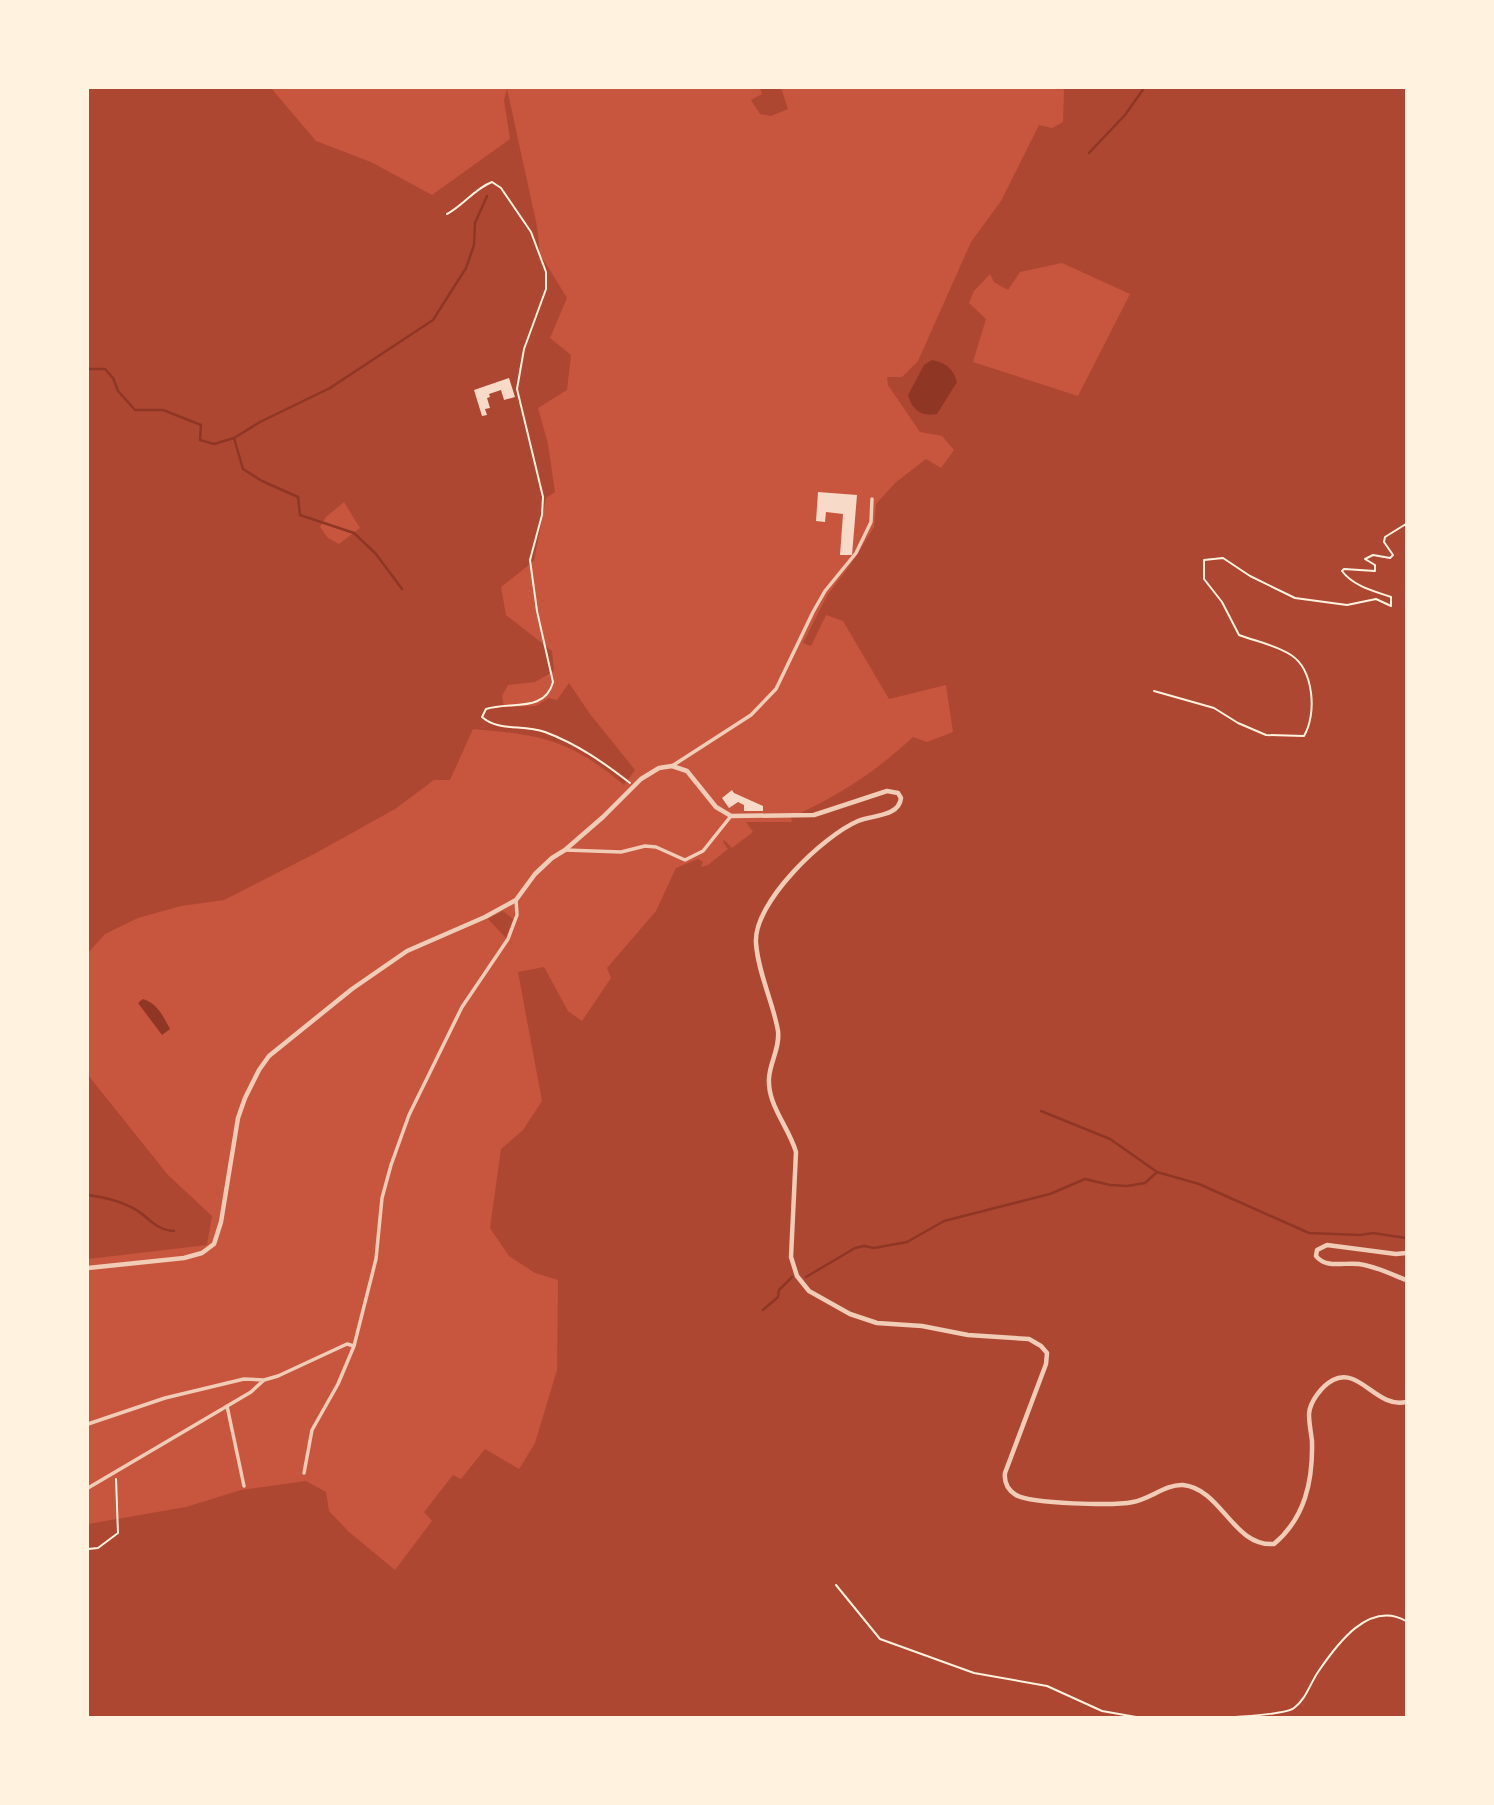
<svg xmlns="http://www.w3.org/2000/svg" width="1494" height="1805" font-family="Mulish,sans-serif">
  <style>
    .green { fill: #ae4732; fill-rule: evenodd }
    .water { fill: #8f3625 }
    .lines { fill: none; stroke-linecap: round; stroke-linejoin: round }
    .stream { stroke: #8f3625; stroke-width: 2.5 }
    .building { fill: #f7dbc8 }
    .path { stroke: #fff3e0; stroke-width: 2 }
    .minor { stroke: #f1ccb7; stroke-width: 3.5 }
    .tertiary { stroke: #f1ccb7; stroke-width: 4.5 }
  </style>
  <rect width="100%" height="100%" fill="#c8553d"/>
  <path class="green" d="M88,88H271L316,141L371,162L432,195L510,139L504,100L507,89L537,226L540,254L567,298L550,338L571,355L567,390L538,408L548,444L555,492L546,498L534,561L501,587L506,615L552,651L554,671L535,682L508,685L502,696L504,707L536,706L549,698L557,700L569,683L590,714L635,770L624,785C569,739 542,735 473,729L450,780H434L395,809L316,853L224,900L181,906L138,918L105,934L88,953ZM344,502L360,528L339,544L328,538L320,527L326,517Z
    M760,88H781L788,109L771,116L760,114L751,100L762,94Z
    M1064,88H1406V1717H88V1524L186,1507L241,1490L306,1481L326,1492L329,1511L349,1532L395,1570L432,1521L424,1512L453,1475L461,1479L485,1449L519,1469L535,1443L557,1370L558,1280L535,1273L509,1256L490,1228L501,1149L523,1130L542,1101L518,972L544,967L568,1011L582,1021L611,978L607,968L656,911L676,868L698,859L703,862L701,867L708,865L728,849L723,842L724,840L732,848L753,832L746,822H792L791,817C836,798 878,770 913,737L927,742L953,732L946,685L889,699L843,621L826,615L811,646L803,643L828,594L851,564L874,527L876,504L895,483L926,459L941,468L954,450L942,436L920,432L888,385L887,377H902L918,361L971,242L1001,201L1039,125L1052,128L1063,122ZM1062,263L1130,294L1078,396L973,362L986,319L969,303L974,291L990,274L994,282L1008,290L1020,272Z
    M503,911L513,919L506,938L488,919Z
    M88,1075L168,1175L212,1216L207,1245L88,1259Z"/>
  <path class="water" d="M932,360C946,363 953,368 957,382L937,414C921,417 912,410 908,395L924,365Z
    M143,999C158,1004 163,1016 170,1029L162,1035L138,1003Z"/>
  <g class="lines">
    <path class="stream" d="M1089,153L1125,115L1144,88
      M88,369H105L113,378L118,391L135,410H163L201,425L200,440L214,444L234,438L260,422L330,388L433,320L466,268L474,245L475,223L487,196
      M234,438L243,469L262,481L298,497L300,515L354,533L376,554L402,589
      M1041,1111L1110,1139L1157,1172L1199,1184L1309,1233L1360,1235L1373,1233L1406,1238
      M88,1195C103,1197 117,1200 131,1207C148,1215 154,1230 174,1231
      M806,1277L855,1248L864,1246L874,1248L907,1242L944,1221L1050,1194L1085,1179L1110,1185L1127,1186L1145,1183L1157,1172
      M763,1310L778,1297L779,1290L792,1277"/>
  </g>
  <path class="building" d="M509,378L515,397L504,400L501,390L489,394L490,397L487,398L490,408L485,409L487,415L482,416L474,390Z
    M818,492L857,495L852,555H840L843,514L826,512L825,522L816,521Z
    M732,790L734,793L763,806V811H744V805L738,802L729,808L722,798Z"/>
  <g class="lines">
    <path class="path" d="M447,214C464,205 474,189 492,182L501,188L531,232L546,272V289L524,349L517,389L543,497L542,515L530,560L537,611L553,682C545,713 510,701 486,709L482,717C499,732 522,724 545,732C577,744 603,762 630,783
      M1154,691L1214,708L1238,723L1266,735L1304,736C1317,714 1314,670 1291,655C1276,645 1255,641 1239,635L1222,602L1204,579V560L1223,558L1250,576L1295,598L1347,605L1376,599L1391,606V597C1374,591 1353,586 1342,571L1344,569L1375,571V565L1365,559L1373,555L1390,558L1393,555L1384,542L1385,537L1406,524
      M88,1549L98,1548L118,1533L116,1479
      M836,1585L880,1639L974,1673L1047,1686L1102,1711L1136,1717
      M1236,1717C1248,1716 1287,1714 1294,1708C1306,1699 1310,1684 1318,1672C1337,1644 1369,1600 1406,1621"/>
    <path class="minor" d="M672,766L751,715L776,689L813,612L825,591L856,553L871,522L872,499
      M565,850L621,852L645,846L656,847L685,860L703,851L731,816
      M227,1406L244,1486
      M88,1424L165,1398L244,1379L264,1380L278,1376L347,1344L354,1346
      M304,1473L312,1430L338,1384L354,1346L376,1259L382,1198L391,1165L409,1115L462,1007L508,939L517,915L516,900
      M88,1488L251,1392L264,1380"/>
    <path class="tertiary" d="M1406,1253L1396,1254L1327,1245L1317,1250L1316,1256C1326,1269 1344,1262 1359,1264C1375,1266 1391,1274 1406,1280
      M88,1268L184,1258L202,1253L214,1244L221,1222L238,1118L245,1098L259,1070L269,1056L352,989L407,951L485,917L516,900L535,874L552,858L565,850L603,817L641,779L659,768L672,766L687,771L716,807L731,816L814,815L887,791L898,793L901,798C899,817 872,815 858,821C823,836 753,903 756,943C758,973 773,1002 778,1031C780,1048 770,1062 769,1078C767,1105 789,1127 796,1152L791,1257L797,1276L809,1291L850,1314L877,1323L922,1326L968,1335L1029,1339L1041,1346L1047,1353L1046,1364L1005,1473C1004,1482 1008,1490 1016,1495C1031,1504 1115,1506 1133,1502C1150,1499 1166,1484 1183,1485C1222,1489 1233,1547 1274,1544C1305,1518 1313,1481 1312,1441C1311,1433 1309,1423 1309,1414C1310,1401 1322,1386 1333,1380C1359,1366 1377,1409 1406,1402"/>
  </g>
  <rect width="1494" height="1805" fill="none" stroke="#fff3e0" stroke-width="178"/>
</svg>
